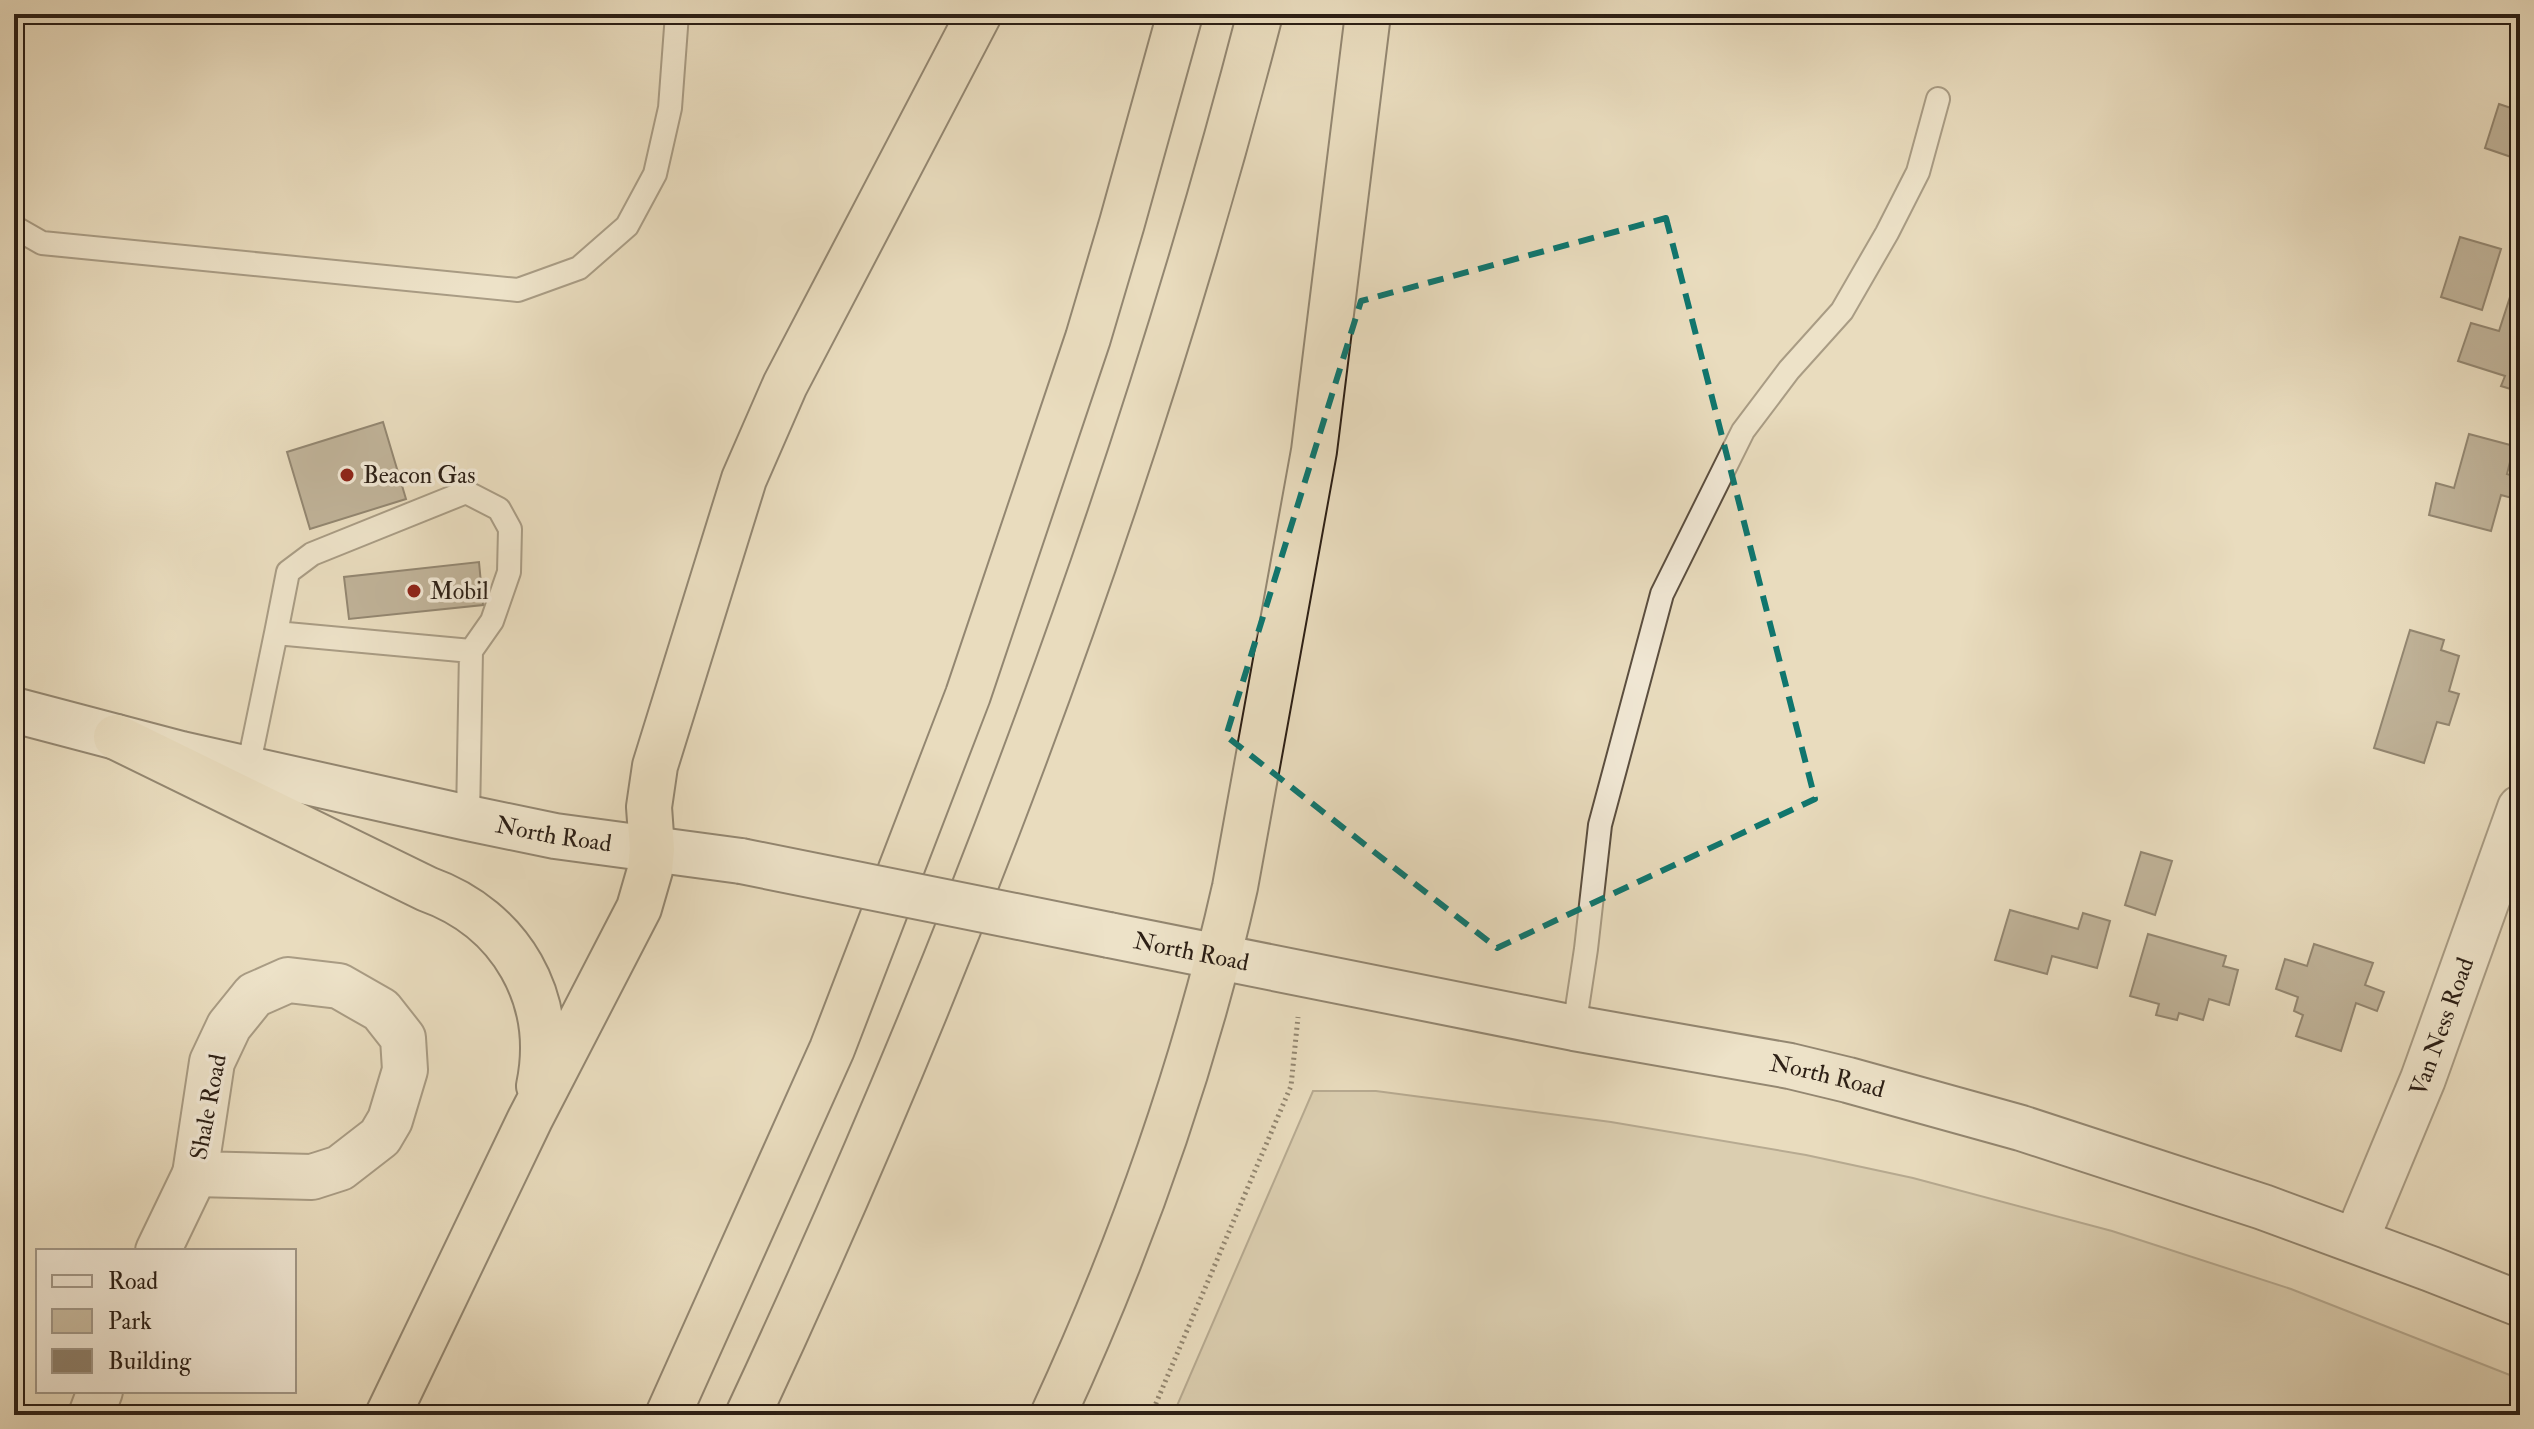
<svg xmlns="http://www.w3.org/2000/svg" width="2534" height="1429" font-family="'IM FELL Double Pica',serif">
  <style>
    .green { fill: #c9bca1; stroke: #7a6e5b; stroke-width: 2 }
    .building { fill: #8e816d; stroke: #2c1f15; stroke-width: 2 }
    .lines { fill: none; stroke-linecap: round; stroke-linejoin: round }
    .service-casing { stroke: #5b4e3f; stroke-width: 26 }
    .minor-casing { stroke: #5b4e3f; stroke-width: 48 }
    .secondary-casing { stroke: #2c1f15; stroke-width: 48 }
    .motorway-casing { stroke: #2c1f15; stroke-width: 48 }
    .path { stroke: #2c1f15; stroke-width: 5; stroke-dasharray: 2 4; stroke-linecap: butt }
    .service { stroke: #f1e8d5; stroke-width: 22 }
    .minor { stroke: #f1e8d5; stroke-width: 44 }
    .secondary { stroke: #f1e8d5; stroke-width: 44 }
    .motorway { stroke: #e9dcbe; stroke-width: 44 }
    .secondary-bridge-casing { stroke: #2c1f15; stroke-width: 48; stroke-linecap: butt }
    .secondary-bridge { stroke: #f1e8d5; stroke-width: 44 }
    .marked { fill: none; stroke: #0f766e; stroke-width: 6; stroke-dasharray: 16 10; stroke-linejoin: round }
    .poi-dot { fill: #8f2418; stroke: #f1e8d5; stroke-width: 3 }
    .labels { text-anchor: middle; stroke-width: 7; stroke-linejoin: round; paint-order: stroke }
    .poi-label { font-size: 24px; fill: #2c1f15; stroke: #f1e8d5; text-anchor: start }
    .street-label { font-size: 24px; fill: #2c1f15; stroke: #f1e8d5 }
  </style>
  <rect width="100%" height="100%" fill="#e9dcbe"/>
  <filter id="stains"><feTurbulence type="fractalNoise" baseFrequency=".0025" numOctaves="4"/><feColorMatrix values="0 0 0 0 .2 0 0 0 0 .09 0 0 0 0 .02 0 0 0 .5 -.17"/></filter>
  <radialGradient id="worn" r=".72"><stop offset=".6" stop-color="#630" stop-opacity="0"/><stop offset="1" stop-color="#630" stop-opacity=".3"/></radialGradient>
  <path class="green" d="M1313,1091H1376L1611,1122L1806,1155L1913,1178L2112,1231L2291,1289L2520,1379V1415H1173Z"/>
  <path class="building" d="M2499,104L2520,111V160L2485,148Z
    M2460,237L2501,249L2482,310L2441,297Z
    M2510,297L2520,300V392L2501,386L2505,376L2458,361L2471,323L2499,331Z
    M383,422L406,499L310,529L287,452Z
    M2469,434L2514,446L2507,474L2517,477L2512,498L2501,495L2491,531L2429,515L2436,483L2454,488Z
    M479,562L483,605L349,619L344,577Z
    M2410,630L2444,640L2441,650L2459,656L2449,691L2459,694L2449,725L2437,722L2424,763L2374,748Z
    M2141,852L2172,861L2155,915L2125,905Z
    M2010,910L2078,929L2083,913L2110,921L2097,968L2052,956L2047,974L1995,960Z
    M2148,934L2226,956L2223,966L2238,970L2229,1005L2209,999L2203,1020L2179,1013L2177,1020L2156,1015L2159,1004L2130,996Z
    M2314,944L2373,963L2365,985L2384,992L2377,1011L2356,1003L2341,1051L2296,1036L2303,1015L2294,1011L2298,997L2276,989L2285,959L2307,966Z"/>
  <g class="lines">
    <defs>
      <path id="service" d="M14,227L42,243L518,290L579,268L627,226L655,174L670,108L677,14
        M276,633L288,572L312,554L466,492L499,509L510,529L509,572L492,621L471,651L468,818
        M248,768L276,633L471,651
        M1574,1028L1586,949L1600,825L1662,594L1743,431L1789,370L1842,311L1887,233L1918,172L1938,99"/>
      <g id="minor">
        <path d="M288,980L339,986L381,1010L403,1038L405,1070L390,1120L380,1137L340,1168L312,1177L195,1174L212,1062L229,1026L254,995Z"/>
        <path id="s1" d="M2356,1240L2423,1079L2520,808"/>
        <path d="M158,1251L195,1174"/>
        <path d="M91,1415L100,1391"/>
      </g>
      <g id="secondary">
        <path id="s2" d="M14,710L181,754L468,818L555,836L741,861"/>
        <path id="s3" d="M1109,935L1574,1028L1790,1066L1848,1080L2021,1128L2263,1207L2431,1269L2520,1304"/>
      </g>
      <path id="motorway" d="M116,737L427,889C511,919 557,999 539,1086
        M388,1415L530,1119L639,908L650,870L652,849L649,807L655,766L744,479L785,385L979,14
        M668,1415L832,1049L968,695L1088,338L1122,223L1180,14
        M748,1415C958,964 1135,496 1260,14
        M1053,1415C1131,1246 1194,1069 1235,887L1314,451L1368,14"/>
    </defs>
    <use href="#service" class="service-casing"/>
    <use href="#minor" class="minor-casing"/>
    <use href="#secondary" class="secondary-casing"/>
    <use href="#motorway" class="motorway-casing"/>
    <path class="path" d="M1151,1415L1291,1086L1298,1017"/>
    <use href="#service" class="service"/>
    <use href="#minor" class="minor"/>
    <use href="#secondary" class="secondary"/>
    <use href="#motorway" class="motorway"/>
    <defs>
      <path id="secondary-bridge" d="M741,861L1109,935"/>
    </defs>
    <use href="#secondary-bridge" class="secondary-bridge-casing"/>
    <use href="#secondary-bridge" class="secondary-bridge"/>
  </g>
  <path d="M0 0H2534V1429H0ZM1666,218L1815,799L1497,948L1226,736L1361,301Z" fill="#e9dcbe" fill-opacity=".55" fill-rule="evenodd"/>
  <path class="marked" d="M1666,218L1815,799L1497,948L1226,736L1361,301Z"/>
  <g class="poi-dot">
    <circle cx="347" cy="475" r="8"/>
    <circle cx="414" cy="591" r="8"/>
  </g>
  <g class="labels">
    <g class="poi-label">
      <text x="363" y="483">Beacon Gas</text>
      <text x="430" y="599">Mobil</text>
    </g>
    <g class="street-label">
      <text dy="8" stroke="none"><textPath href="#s2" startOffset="554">North Road</textPath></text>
      <text dy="8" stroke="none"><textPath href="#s3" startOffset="84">North Road</textPath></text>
      <text dy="8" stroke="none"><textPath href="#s1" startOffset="230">Van Ness Road</textPath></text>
      <text dy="8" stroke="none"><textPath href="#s3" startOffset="732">North Road</textPath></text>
      <text transform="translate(208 1107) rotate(-79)" y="8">Shale Road</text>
    </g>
  </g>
  <rect width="2534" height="1429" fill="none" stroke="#e9dcbe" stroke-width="48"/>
  <rect x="16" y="16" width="2502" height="1397" fill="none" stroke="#2c1f15" stroke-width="4"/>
  <rect x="24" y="24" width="2486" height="1381" fill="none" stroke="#2c1f15" stroke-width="2"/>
  <rect x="36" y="1249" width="260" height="144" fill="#f1e8d5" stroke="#a29888" stroke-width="2"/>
  <rect x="52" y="1275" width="40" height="12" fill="#f1e8d5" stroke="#a29888" stroke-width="2"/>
  <text x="108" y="1289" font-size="24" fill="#2c1f15">Road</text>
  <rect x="52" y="1309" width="40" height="24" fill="#c9bca1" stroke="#a29888" stroke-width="2"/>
  <text x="108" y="1329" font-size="24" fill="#2c1f15">Park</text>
  <rect x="52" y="1349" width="40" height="24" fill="#8e816d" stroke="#a29888" stroke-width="2"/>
  <text x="108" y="1369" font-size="24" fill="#2c1f15">Building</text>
  <rect width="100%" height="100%" filter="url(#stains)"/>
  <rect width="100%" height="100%" fill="url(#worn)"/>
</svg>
